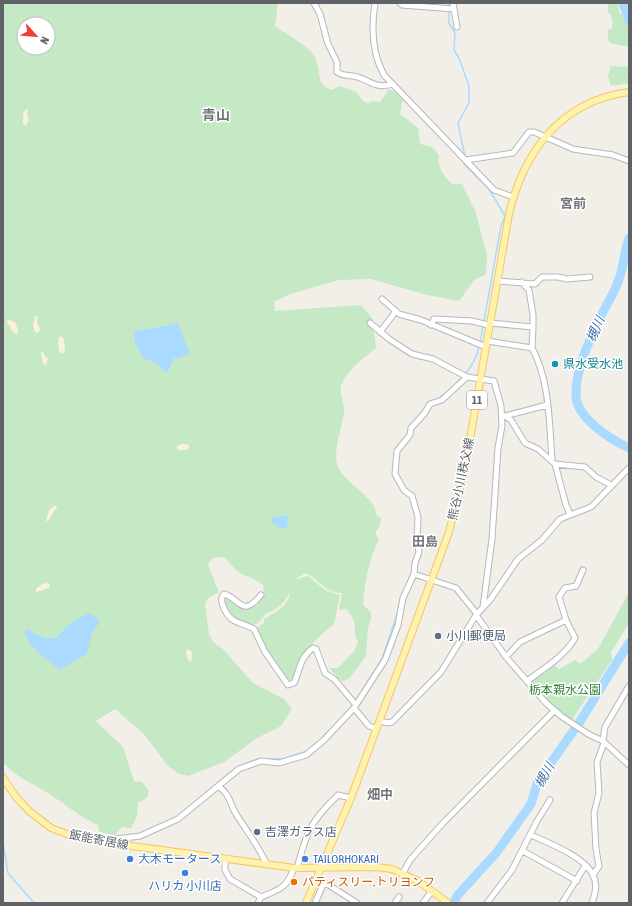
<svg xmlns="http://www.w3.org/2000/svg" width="632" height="906" font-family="'Asap Condensed','Noto Sans JP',sans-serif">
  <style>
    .green { fill: #c5e8c5; fill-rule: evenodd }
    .sand { fill: #fbf3d9 }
    .water { fill: #aadaff }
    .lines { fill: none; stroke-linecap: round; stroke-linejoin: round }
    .stream { stroke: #aadaff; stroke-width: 1.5 }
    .river { stroke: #aadaff; stroke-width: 9 }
    .minor-casing { stroke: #b5b8bc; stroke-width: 7 }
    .major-casing { stroke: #f2c960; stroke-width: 8 }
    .minor { stroke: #fff; stroke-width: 5 }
    .major { stroke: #fff2af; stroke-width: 6 }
    .culture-dot { fill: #0f9aa8; stroke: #fff; stroke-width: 1.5 }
    .service-dot { fill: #5c6f8a; stroke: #fff; stroke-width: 1.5 }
    .shop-dot { fill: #3f7fe0; stroke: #fff; stroke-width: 1.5 }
    .food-dot { fill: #e8710a; stroke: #fff; stroke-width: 1.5 }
    .labels { text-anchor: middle; stroke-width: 3; stroke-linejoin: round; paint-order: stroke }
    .shield { fill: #fff; stroke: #8f9295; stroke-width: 1 }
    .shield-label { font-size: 11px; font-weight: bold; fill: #5f6368 }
    .culture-label { font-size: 12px; fill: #0d838f; stroke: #fff; text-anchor: start }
    .street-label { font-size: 12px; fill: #5f6368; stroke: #fff }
    .service-label { font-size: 12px; fill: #4e5e75; stroke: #fff; text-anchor: start }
    .park-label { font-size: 12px; fill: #348238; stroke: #fff }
    .shop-label { font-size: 12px; fill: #366cbe; stroke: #fff; text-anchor: start }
    .food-label { font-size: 12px; fill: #c56008; stroke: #fff; text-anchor: start }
    .neighbourhood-label { font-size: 13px; font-weight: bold; fill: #70757a; stroke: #fff }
    .water-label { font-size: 13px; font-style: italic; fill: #4174aa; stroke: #fff }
    .quarter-label { font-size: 14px; font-weight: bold; fill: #70757a; stroke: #fff }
  </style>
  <rect width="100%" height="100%" fill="#f1efe8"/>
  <path class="green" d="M3,3H278L275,26C283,32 309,47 313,54C322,66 314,85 332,90L339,86L356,92L363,101L368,103L372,101L380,102L388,90H392L403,98L400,114L418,128L420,144L432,147L439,155C437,167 443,175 452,184H462L476,213L487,256L486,274L474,280L459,301L427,295L371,279L339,280L290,294L274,302L275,311L361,305L372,318L376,348C363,359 347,369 341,386C339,391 345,405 344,413C342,428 331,454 339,469C348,486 377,498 376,515L381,518V523L375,533L379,539C369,560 365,581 363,604L371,613V620L368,627L366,656L349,679L342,681L333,673L330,668H338L354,651L358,642L354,632C358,623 352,616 346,609L339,610L342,593C326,593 319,580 306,573L293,580L308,576L325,590L340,595L334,624C314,640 300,654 293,679L291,681L286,680L266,650L256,628L264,623V619C275,613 290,605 290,591C286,602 277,610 265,614C255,634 242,622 228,614L225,600L230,599L238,608L257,605L264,594L263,585C256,579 248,577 240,573C228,566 229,552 211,559L208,565L219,592L207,599L205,605L209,634L213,642L223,649L253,683L284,699L292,709L281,726L257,738L224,762L188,776L179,774L168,766L144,734L115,709L96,721L123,747L134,781L142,782L149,791L147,798L138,803L137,816L131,828L122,827L115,835L99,832L98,825C80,817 65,804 48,793C32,783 15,777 3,762ZM24,24H48V48H24Z
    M608,3H619L618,8L620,14L625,15L629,28V47L610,43L608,40V30L612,28C613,22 612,16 608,12Z
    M611,66L627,67L629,66V83L611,86L608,76Z
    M629,592V623L611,652L612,660L571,721L550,704L531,681V679L553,664L559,669L575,660L580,664L598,649Z"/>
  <path class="sand" d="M26,109L28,110L27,116L29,118L26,126L23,124V114Z
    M35,316L38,317L37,322L40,329L38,333L35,332L33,326Z
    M8,319L15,322L18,330L17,334L13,332L7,322Z
    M61,336L64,339L65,350L63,354L59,351L58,339Z
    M43,351L44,355L48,359L46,365L43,364L41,352Z
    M183,444L189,445L188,450H177V446Z
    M56,505L57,508C53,511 51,517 48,521H46L49,510Z
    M48,583L50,585L49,588L36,592V589L42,584Z
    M188,649L192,652L191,663L187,658L186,652Z"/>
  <path class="water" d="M178,323L190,354L173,359L169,370L166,373L156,363L145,359L141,354L135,343L134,331L166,326Z
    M285,515L288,516L287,529L277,527L271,521L272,518Z
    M88,613L97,618L99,623L92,633L87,654L59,670C48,658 24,646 25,629L45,638H57L66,627Z"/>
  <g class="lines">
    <path class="stream" d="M449,3V23L455,33L454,50L459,58L469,86V103L458,123L465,157
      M464,161V164L489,189L505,216L501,226L480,343
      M449,390C463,377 475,366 479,347
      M436,400L446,393
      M408,429L413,422
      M411,501L414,511
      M415,528L414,541L416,548
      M355,702L382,659L399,608
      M320,740L343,717
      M196,801L228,774L242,765L258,759H282L307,751
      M3,842L8,873L34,903"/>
    <path class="river" d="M623,3L629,20
      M629,238C624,251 624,266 619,279C616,290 609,300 604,310C592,335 575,367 576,396C577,418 611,440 629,448
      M454,903L457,896L497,852L531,804L538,781L579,723L629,643"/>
    <defs>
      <path id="minor" d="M314,3L320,14L328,44L337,62V72C343,76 347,75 353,76C368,78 374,90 393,84
        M375,3C371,28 372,53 384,75L494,190L513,197
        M400,3L402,5L454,9
        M453,3L457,27
        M466,160L513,153L529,132H534L573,149L613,155L629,161
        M498,281L535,284L542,277H558L567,279L590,277
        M521,282L529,290L533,315V327
        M382,299L399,314L421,320L486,347
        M370,323L389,339L412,354L433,359L467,377L494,381L501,406L502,426L498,448L492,539L483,607
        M490,323L533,327L532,348
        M431,325L434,319L472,321L488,325
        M380,332L396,311
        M487,341L532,348C550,381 549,423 552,459
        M503,415L511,420L525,443L538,449L555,464L585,467L596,477L611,485
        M505,416L547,405
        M555,464L566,505L570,514
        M414,574L456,588L477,614
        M261,595C241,619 240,598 224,594C221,597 221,601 223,606C230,624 239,621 254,629L265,652L288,685L294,683C300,670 300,657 313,648L316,649L325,673L335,680L356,705
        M476,615L490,600L518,559L542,540L560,519L591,507L629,468
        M506,657L520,642L566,620
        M527,681C543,669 565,656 575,638L566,620L559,597L565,588L576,586L583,570
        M354,708L369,726L377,729
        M380,721L388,723L392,722L441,672L476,615L506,657L546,703L561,716L588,734L603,741L629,765
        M603,741L605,727L629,686
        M218,786C231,795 229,803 236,814C247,831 259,847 267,865
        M531,835C549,843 585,857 593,875C598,884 595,894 592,903
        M110,842L116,839L140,836L178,819L239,769L261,761L279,763L306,755L324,740L354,708L385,660L398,625L403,598L414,574L415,563L419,552L417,542L418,517L412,496L404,490L395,474L397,451L410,435L411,428L424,414L430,404L442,400L467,377
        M523,851L577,881
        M225,859V870L230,879L261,897L258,903
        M297,868C307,831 310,822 338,795L351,798
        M403,873L410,860L443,823L554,711
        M593,875L599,866L596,849L594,813L599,793L597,762L604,743
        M261,897C280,889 286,889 294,868
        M315,903L323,885L327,884L357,903
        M395,903L399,897
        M423,903L431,892
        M487,903L512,870L537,821L550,800
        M562,903L585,866"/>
      <path id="major" d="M3,778L16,797L29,811L51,828L67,834L132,846L294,868L376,867L392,869L418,881L448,903
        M306,903L351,798L449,532L465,468L509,214C524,151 561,101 629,92"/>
    </defs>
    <use href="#minor" class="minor-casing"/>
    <use href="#major" class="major-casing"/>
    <use href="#minor" class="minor"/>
    <use href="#major" class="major"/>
  </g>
  <circle class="culture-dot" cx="555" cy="364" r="4"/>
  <g class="service-dot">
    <circle cx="438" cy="636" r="4"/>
    <circle cx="257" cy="832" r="4"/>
  </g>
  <g class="shop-dot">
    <circle cx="130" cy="859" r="4"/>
    <circle cx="305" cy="859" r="4"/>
    <circle cx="185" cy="873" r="4"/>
  </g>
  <circle class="food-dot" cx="294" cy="882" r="4"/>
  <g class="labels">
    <rect class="shield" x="467" y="391" width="20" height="18" rx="3"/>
    <g class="shield-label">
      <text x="477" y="404">11</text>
    </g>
    <g class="culture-label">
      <text x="563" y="368">県水受水池</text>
    </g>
    <g class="street-label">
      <text transform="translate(461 479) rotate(-78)" y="4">熊谷小川秩父線</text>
      <text transform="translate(99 840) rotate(11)" y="4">飯能寄居線</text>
    </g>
    <g class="service-label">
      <text x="446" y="640">小川郵便局</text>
      <text x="265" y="836">吉澤ガラス店</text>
    </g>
    <g class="park-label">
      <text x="565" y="694">栃本親水公園</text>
    </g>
    <g class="shop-label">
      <text x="138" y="863">大木モータース</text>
      <text x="313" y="863">TAILORHOKARI</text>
      <text x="185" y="890" text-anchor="middle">ハリカ 小川店</text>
    </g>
    <g class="food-label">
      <text x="302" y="886">パティスリー,トリヨンフ</text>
    </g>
    <g class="neighbourhood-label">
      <text x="573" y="208">宮前</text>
      <text x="425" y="546">田島</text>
      <text x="380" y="799">畑中</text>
    </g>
    <g class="water-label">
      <text transform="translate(595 329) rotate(-66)" y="5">槻川</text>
      <text transform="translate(544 775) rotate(-61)" y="5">槻川</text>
    </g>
    <g class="quarter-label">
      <text x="216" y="120">青山</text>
    </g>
  </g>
  <rect width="632" height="906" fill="none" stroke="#5f6368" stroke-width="8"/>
  <g transform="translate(36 36) rotate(117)"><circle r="19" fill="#ffffff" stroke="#bfc1c3"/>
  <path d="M0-3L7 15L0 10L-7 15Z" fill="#ea4335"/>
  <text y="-6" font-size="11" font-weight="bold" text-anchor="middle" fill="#5f6368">N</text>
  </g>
</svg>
